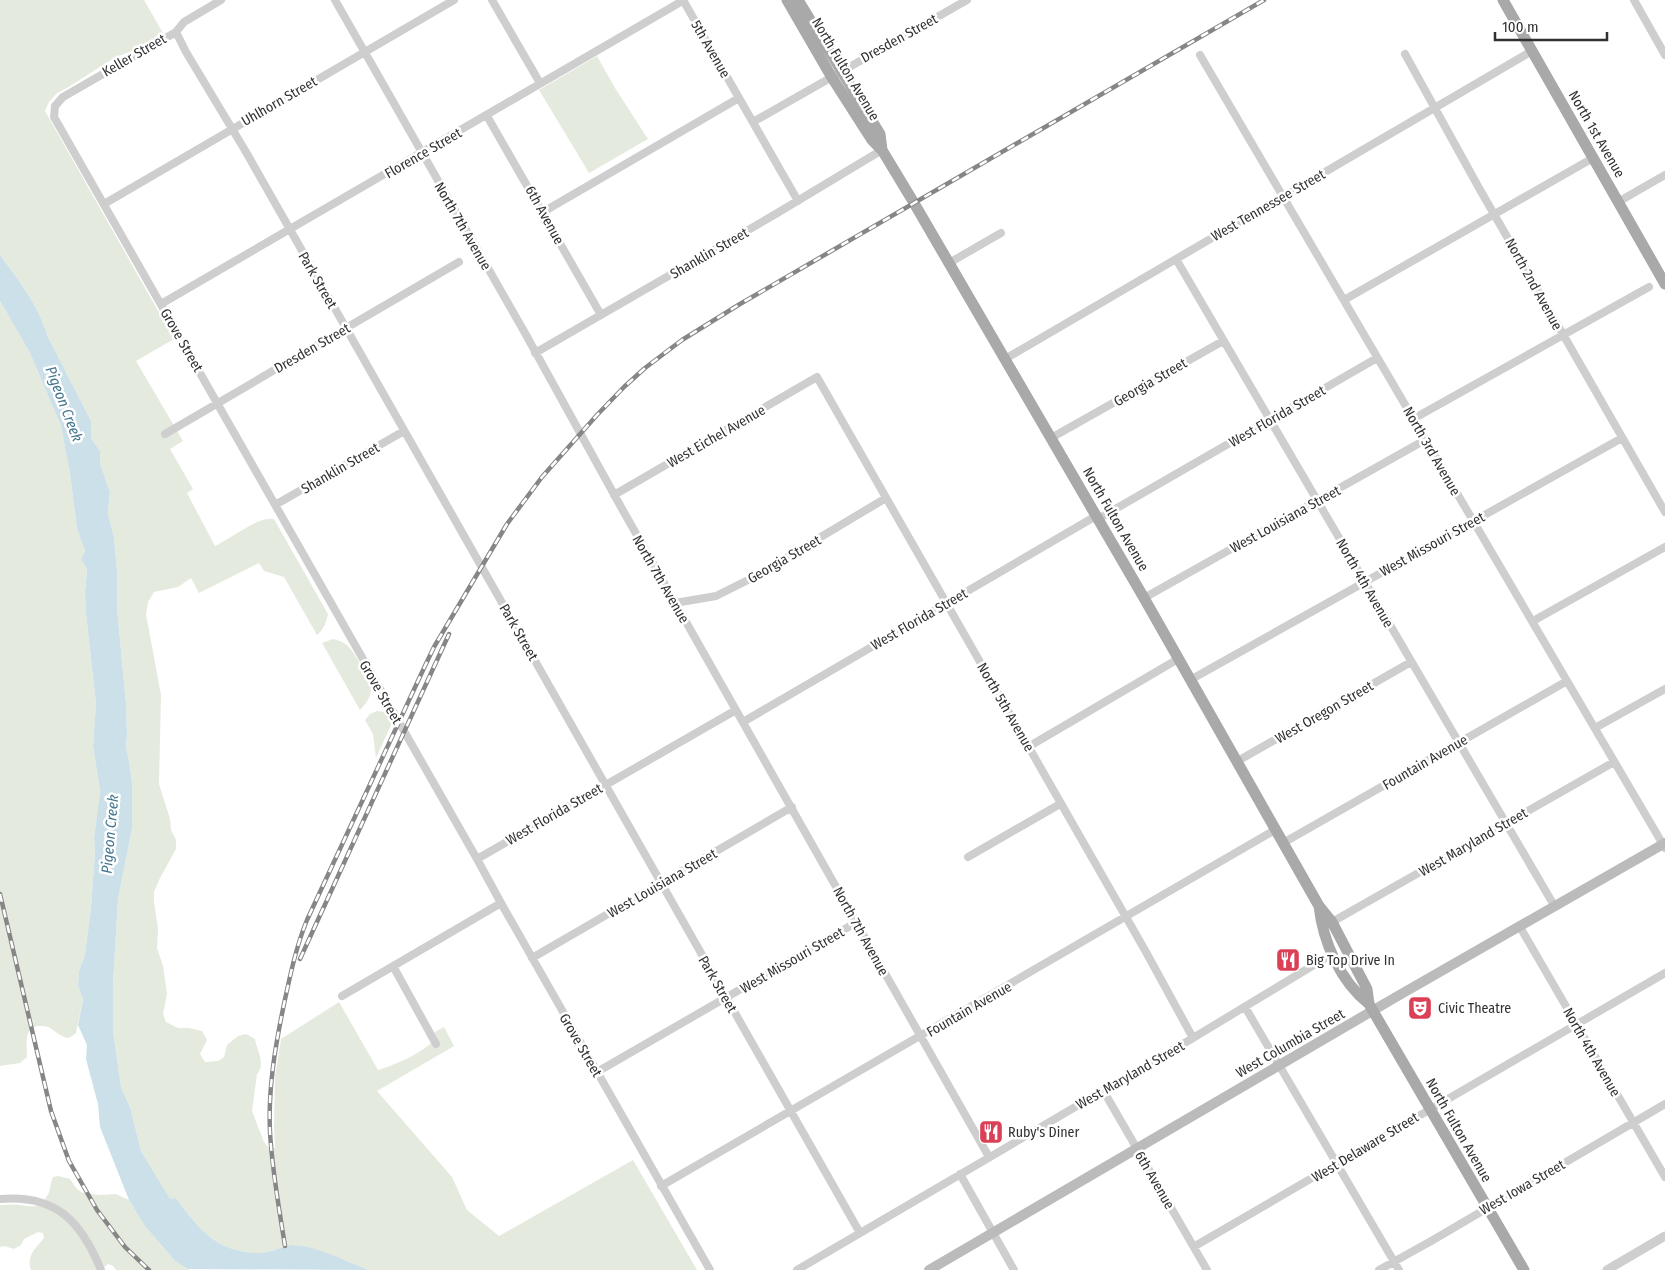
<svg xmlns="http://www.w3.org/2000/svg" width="1665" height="1270" font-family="'Fira Sans Condensed',sans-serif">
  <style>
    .green { fill: #e5eade }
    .water { fill: #cce0e9 }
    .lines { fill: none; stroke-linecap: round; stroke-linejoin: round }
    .minor { stroke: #cecece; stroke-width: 8 }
    .tertiary { stroke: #cecece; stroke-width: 9 }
    .secondary { stroke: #bbb; stroke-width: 10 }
    .primary { stroke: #a9a9a9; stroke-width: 11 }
    .rail-casing { stroke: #868686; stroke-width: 4.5 }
    .rail { stroke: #fff; stroke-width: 2.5; stroke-dasharray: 8; stroke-linecap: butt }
    .labels { text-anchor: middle; stroke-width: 5; stroke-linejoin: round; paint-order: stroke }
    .street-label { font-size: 14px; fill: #313131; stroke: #fff }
    .poi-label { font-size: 14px; fill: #313131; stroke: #fff; text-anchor: start }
    .water-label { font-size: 15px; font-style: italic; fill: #43768f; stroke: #fff }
  </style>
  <rect width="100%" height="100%" fill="#fff"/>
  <path class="green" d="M0,0H144L163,33L132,51L114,58L67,88L57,93L49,102L45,111L174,339L136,361L183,441L170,449L193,489L187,493L215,546C230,539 258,516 274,519L328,614C326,623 324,629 317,635L284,577L264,571L259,563L199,593L191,578L178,587L154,592L148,602L146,614L161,695L159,784L170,819L171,830L176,840V849L160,878L154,892V901L158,929L157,948L163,966L167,994L163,1014L166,1022L178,1028H189L202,1031L207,1040L200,1054L205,1062L218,1061L224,1057L227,1045L238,1036L246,1034L255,1039C257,1050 266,1065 257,1074L252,1111L264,1142L268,1147L275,1148L274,1126L275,1076L281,1039L339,1002L378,1070C395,1065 425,1052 436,1038L435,1032L444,1027L454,1046L377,1091L452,1177L467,1210L499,1236L633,1160L697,1270H369C347,1261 327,1252 304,1247C300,1247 296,1245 292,1245C281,1246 271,1253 259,1253C216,1252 199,1229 176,1198L170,1200L141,1151L131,1110L121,1087L113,1031V985L118,899L132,829V782L129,761L126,747L127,735L126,704L117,607V570L114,538L108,513L110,492L100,463V451L91,438V421L47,335C40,307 17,278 0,255Z
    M597,56L615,88L648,139L589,173L539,90Z
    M0,301L30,353L61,426L70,474L77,529L85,551L81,559L87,569L85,592L86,614L96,704L93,746L100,791L94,838L95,851L91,908L85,954L79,971L78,986L83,998L76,1033L69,1038C60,1037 56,1031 48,1027C45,1026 44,1026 40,1026C23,1026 27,1046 27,1057L20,1063L0,1066Z
    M333,639C337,640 341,641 344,643C353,648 371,680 371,690C371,698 365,704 360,710L322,643Z
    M377,711L384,712L393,721L376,758L373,734L365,720L370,714Z
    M58,1176L70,1179L77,1189L83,1193L100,1195L116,1194L129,1200L144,1225L175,1261L190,1270H116L113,1266L108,1264L101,1270H31C26,1256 35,1249 44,1238L43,1233L38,1232L24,1239L21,1245L14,1249L4,1246L0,1247V1205C7,1205 14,1204 20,1205C33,1207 39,1209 47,1196C51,1191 50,1183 53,1177Z"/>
  <path class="water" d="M0,255C17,278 40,307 47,335L91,421V438L100,451V463L110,492L108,513L114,538L117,570V607L126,704L127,735L126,747L129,761L132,782V829L118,899L113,985V1031L121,1087L131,1110L141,1151L170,1199L176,1198C199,1229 216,1252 259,1253C271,1253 281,1246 292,1245C313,1245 349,1262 369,1270L188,1269L175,1261L144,1225L129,1200L100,1127L98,1104L86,1059L87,1045L78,1025L83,999L78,986L79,971L85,954L91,908L95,851L94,838L100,791L93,746L96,704L86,614L85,592L87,569L81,559L85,551L77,529L70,474L61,426L30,353L0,301Z"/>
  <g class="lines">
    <path class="minor" d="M221,0L184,22L176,32L63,97L55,106L54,117L477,859L501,903L710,1270
      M335,0L525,333L621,507L989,1157
      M492,0L540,83
      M683,0L798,201
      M1634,0L1665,55
      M176,32L186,52L246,152L860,1233
      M1405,54L1479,188L1665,512
      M1200,55L1665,848
      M487,116L601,315
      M753,122L967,0
      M1618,202L1665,175
      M104,204L454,0
      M543,212L739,98
      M1176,259L1555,907
      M949,263L1001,233
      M1344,300L1593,158
      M161,304L684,0
      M535,353L774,215L882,150
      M1005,359L1532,51
      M1413,419L1649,287
      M165,434L459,262
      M1051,438L1223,341
      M614,495L817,377L1146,952L1193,1038
      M275,505L404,431
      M1098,519L1377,358
      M1144,598L1425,440
      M675,603L716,596L754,577L886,498
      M1533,621L1665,547
      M1190,680L1622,438
      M743,722L1096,516
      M1595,728L1665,689
      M1028,747L1178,659
      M1236,762L1411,662
      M1283,843L1567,681
      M968,857L1060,804
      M477,859L736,710
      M1332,922L1614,762
      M1520,927L1665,1177
      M532,958L792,807
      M393,966L436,1044
      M342,996L501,903
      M1245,1007L1399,1270
      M597,1072L857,922
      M1103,1090L1207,1270
      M960,1174L1014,1270
      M661,1186L1275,830
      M0,1199C56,1194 81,1221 101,1270
      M1195,1246L1665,973
      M797,1270L1193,1038L1332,954
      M1379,1270L1433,1240L1665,1104"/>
    <path class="tertiary" d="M1607,1270L1665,1236"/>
    <path class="secondary" d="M929,1270L1396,997L1665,843"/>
    <path class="primary" d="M787,0L831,76L872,140L882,150L914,203L1144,598L1319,906L1332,922L1367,989L1369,1004L1373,1011L1524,1270
      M798,0L880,134L882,150
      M1503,0L1665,284
      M1319,906C1323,942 1340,981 1369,1004"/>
    <defs>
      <path id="rail" d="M0,894L51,1111L69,1161L97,1210L125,1247L149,1270
        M300,959L449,634
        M285,1246C279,1208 272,1170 270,1132C268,1089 275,1047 284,1004C290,976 296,947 307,920L424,668L434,647L507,524L542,477L597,415L624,387L645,368L682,340L740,304L1264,0"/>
    </defs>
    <use href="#rail" class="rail-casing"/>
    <use href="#rail" class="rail"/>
  </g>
  <defs>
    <symbol id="restaurant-square" viewBox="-11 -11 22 22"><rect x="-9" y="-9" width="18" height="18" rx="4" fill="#db4156" stroke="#fff"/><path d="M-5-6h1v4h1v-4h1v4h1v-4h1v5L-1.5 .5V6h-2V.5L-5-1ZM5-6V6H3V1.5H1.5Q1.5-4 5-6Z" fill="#fff"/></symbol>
    <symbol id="theatre-square" viewBox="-11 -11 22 22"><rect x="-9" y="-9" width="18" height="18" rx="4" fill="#db4156" stroke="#fff"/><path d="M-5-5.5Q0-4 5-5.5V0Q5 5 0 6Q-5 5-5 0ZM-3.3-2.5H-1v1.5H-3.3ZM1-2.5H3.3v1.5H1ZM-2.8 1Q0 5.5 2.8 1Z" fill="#fff"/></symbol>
  </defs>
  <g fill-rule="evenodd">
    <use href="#restaurant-square" x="1274" y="946" width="28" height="28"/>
    <use href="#theatre-square" x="1406" y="994" width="28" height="28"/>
    <use href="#restaurant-square" x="977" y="1118" width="28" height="28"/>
  </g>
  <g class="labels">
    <g class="street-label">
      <text transform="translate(899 38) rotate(-29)" y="5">Dresden Street</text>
      <text transform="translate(711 49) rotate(60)" y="5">5th Avenue</text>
      <text transform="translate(134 55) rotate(-30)" y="5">Keller Street</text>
      <text transform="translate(846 69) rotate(59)" y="5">North Fulton Avenue</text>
      <text transform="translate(279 101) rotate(-30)" y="5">Uhlhorn Street</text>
      <text transform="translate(1597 134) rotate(60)" y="5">North 1st Avenue</text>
      <text transform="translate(423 153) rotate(-30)" y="5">Florence Street</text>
      <text transform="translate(1268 205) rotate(-30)" y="5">West Tennessee Street</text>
      <text transform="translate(545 215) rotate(61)" y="5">6th Avenue</text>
      <text transform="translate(463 226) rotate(60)" y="5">North 7th Avenue</text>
      <text transform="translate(709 253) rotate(-30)" y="5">Shanklin Street</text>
      <text transform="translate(318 280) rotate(60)" y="5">Park Street</text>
      <text transform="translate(1534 284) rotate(61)" y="5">North 2nd Avenue</text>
      <text transform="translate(182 340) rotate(60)" y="5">Grove Street</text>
      <text transform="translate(312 348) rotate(-30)" y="5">Dresden Street</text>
      <text transform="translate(1150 382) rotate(-30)" y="5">Georgia Street</text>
      <text transform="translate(1277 416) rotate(-30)" y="5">West Florida Street</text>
      <text transform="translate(716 436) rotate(-30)" y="5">West Eichel Avenue</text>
      <text transform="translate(1432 451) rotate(60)" y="5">North 3rd Avenue</text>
      <text transform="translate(340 468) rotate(-30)" y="5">Shanklin Street</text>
      <text transform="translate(1116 519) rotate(60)" y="5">North Fulton Avenue</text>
      <text transform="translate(1285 519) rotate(-29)" y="5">West Louisiana Street</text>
      <text transform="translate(1432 544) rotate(-29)" y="5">West Missouri Street</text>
      <text transform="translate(784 559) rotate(-30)" y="5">Georgia Street</text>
      <text transform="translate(661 579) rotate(60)" y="5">North 7th Avenue</text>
      <text transform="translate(1365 583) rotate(60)" y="5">North 4th Avenue</text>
      <text transform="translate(919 619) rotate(-30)" y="5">West Florida Street</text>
      <text transform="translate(519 632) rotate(60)" y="5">Park Street</text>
      <text transform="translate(381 692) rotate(60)" y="5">Grove Street</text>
      <text transform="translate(1006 707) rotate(60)" y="5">North 5th Avenue</text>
      <text transform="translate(1324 712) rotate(-30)" y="5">West Oregon Street</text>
      <text transform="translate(1425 762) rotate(-30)" y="5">Fountain Avenue</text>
      <text transform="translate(554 814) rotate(-30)" y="5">West Florida Street</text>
      <text transform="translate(1473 842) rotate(-30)" y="5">West Maryland Street</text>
      <text transform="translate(662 883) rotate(-30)" y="5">West Louisiana Street</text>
      <text transform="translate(861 931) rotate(61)" y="5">North 7th Avenue</text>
      <text transform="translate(792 960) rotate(-30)" y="5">West Missouri Street</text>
      <text transform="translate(718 984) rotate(60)" y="5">Park Street</text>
      <text transform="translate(969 1009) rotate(-30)" y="5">Fountain Avenue</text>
      <text transform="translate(1290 1043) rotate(-30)" y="5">West Columbia Street</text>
      <text transform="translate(581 1045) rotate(60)" y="5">Grove Street</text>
      <text transform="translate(1592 1052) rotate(60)" y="5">North 4th Avenue</text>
      <text transform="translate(1130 1075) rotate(-30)" y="5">West Maryland Street</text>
      <text transform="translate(1459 1130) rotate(60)" y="5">North Fulton Avenue</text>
      <text transform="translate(1365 1147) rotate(-31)" y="5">West Delaware Street</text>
      <text transform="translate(1155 1180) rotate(60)" y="5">6th Avenue</text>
      <text transform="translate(1522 1187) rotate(-30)" y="5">West Iowa Street</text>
    </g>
    <g class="poi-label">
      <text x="1306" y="965">Big Top Drive In</text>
      <text x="1438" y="1013">Civic Theatre</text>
      <text x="1008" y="1137">Ruby's Diner</text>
    </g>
    <g class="water-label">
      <text transform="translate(64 404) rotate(69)" y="5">Pigeon Creek</text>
      <text transform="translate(110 834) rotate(-85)" y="5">Pigeon Creek</text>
    </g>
  </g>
  <path d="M1495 32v8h112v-8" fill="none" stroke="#313131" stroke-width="2.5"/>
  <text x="1502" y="32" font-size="15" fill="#313131" stroke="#ffffff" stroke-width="4" paint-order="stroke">100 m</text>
</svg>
